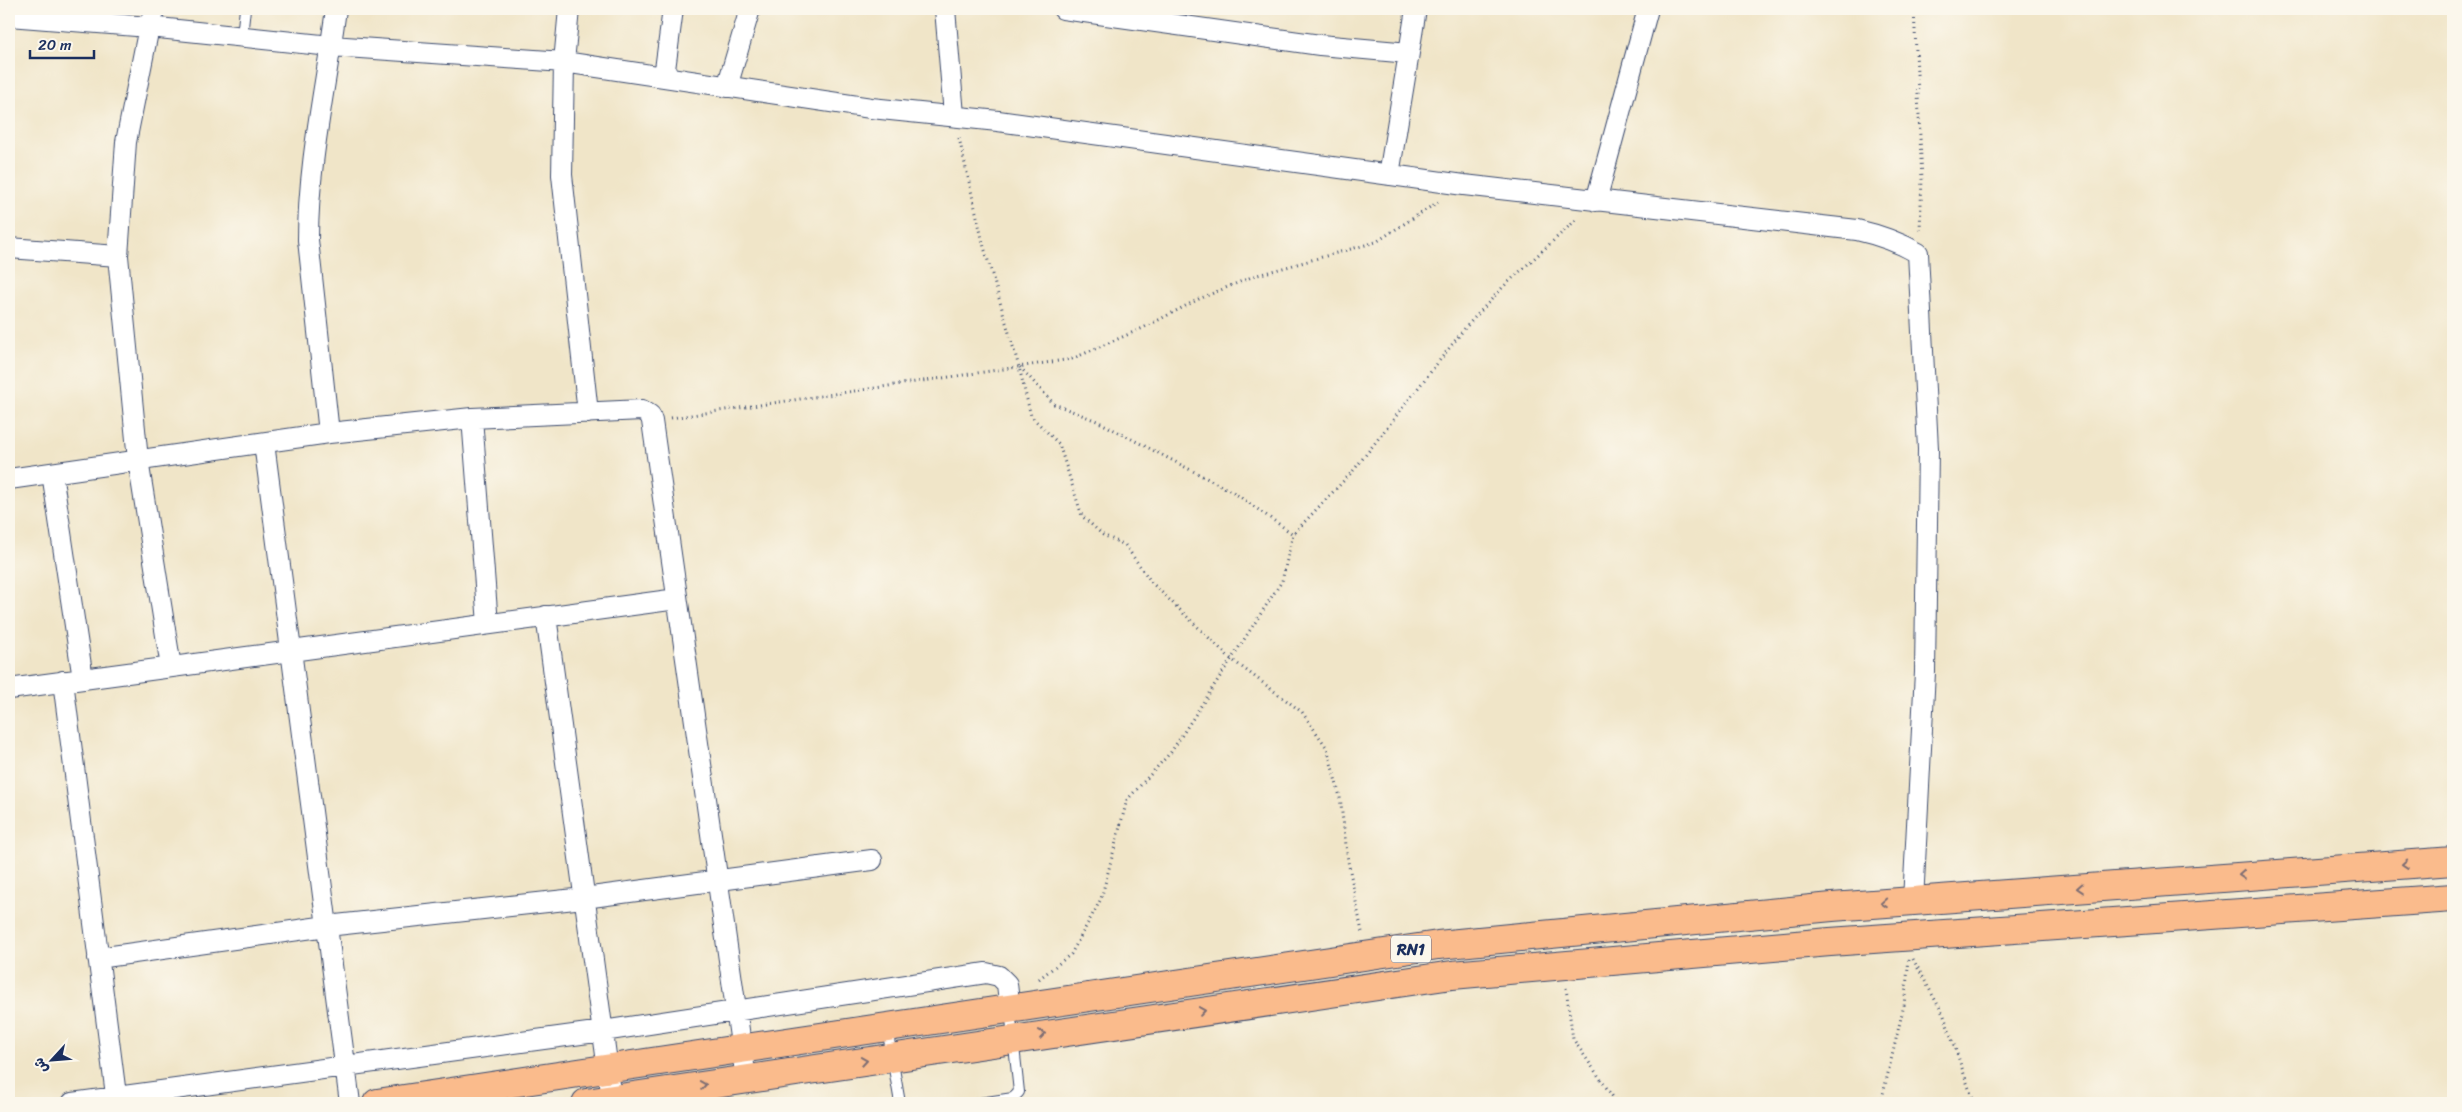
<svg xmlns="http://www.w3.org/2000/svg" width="2462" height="1112" font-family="Sriracha,'Playpen Sans Arabic',sans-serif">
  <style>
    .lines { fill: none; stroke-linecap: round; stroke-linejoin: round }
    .lane-casing { stroke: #3b4a6e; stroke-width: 12 }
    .street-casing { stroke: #3b4a6e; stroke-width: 22 }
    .highway-casing { stroke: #3b4a6e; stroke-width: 30 }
    .path { stroke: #3b4a6e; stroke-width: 3; stroke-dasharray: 1 4; stroke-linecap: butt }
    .lane { stroke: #fff; stroke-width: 10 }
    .street { stroke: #fff; stroke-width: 20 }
    .highway { stroke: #fabb8c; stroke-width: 28 }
    .oneway { stroke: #7f6e73 }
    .labels { text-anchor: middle; stroke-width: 4; stroke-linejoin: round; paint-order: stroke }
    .shield { fill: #fbf7ec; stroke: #5e6b89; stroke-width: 1 }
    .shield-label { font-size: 16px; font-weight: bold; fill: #1b2f5e }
  </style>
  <rect width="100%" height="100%" fill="#fbf7ec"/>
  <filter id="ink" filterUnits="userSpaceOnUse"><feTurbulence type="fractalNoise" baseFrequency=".02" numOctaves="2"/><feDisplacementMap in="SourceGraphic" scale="10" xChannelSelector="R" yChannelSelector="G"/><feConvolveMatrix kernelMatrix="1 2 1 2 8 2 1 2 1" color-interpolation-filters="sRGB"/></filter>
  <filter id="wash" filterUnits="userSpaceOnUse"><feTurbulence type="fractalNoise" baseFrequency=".0096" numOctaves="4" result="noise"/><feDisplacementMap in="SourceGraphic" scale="20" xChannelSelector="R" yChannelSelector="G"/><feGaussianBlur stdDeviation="1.12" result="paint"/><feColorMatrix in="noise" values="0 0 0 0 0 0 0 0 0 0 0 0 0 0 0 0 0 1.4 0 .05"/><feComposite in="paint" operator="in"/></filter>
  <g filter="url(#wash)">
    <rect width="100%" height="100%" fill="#f0e5c8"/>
  </g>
  <g filter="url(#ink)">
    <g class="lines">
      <defs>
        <path id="lane" d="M242,36L245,9
          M887,1028L900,1103
          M980,1103L1013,1098L1019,1092L1010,1010"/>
        <path id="street" d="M155,9L149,27L126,142L118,256L138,460L171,667
          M569,9L564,62L562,175L588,413
          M945,9L954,115
          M1063,9L1320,45L1409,53L1416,9
          M9,16L149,27L331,46L564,62L871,108L998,121L1464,185L1857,230C1879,235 1899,242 1918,253L1928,449L1925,672L1913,901
          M664,77L673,9
          M727,87L750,9
          M1389,175L1409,53
          M1596,201L1648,9
          M9,248L118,256
          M472,418L488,624
          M329,433L308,240C308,162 326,86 336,9
          M264,443L350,1103
          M52,473L83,679
          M9,479L329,433L472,418L642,410L650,415L652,421L746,1079
          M546,616L612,1099
          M63,681L117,1103
          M9,689L677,599
          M98,958L327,926L584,898L872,860
          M72,1103L603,1031L986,973L999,976L1007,984L1010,1010"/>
        <path id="highway" d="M377,1103L1438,945L1832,907L2453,861
          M586,1103L1452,975L1830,942L2453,898"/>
      </defs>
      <use href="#lane" class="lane-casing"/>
      <use href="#street" class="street-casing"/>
      <use href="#highway" class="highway-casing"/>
      <path class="path" d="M1914,9L1922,179L1920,230
        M959,138L984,247L1019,367L1031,416L1059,444L1082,516L1103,535L1125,545L1152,583L1231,659L1302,712L1327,748L1340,797L1348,861L1362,932
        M1020,367L1054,404L1097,421L1233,492L1293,534
        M671,418L1072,359L1143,328L1199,299L1254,276L1376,242L1438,202
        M1913,959L1944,1016L1974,1103
        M1039,979L1071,954L1101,899L1127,800L1171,752L1282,581L1293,534L1353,471L1465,328L1503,287L1578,218
        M1566,988L1573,1039L1617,1103
        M1881,1103L1904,1005L1909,959"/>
      <use href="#lane" class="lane"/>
      <use href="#street" class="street"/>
      <use href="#highway" class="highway"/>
    </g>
    <defs><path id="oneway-chevron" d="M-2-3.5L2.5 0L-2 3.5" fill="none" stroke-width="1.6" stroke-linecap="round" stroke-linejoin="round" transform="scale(1.25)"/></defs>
    <g class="oneway">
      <use href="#oneway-chevron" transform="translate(2405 864) rotate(176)"/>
      <use href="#oneway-chevron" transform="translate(2242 875) rotate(176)"/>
      <use href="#oneway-chevron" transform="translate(2080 888) rotate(176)"/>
      <use href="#oneway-chevron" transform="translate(1884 903) rotate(176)"/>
      <use href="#oneway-chevron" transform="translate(1202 1011) rotate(-8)"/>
      <use href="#oneway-chevron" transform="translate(1042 1034) rotate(-8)"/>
      <use href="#oneway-chevron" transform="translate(864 1061) rotate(-9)"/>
      <use href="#oneway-chevron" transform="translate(703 1085) rotate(-9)"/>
    </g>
  </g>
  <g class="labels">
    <rect class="shield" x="1391" y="935.5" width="40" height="27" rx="4"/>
    <g class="shield-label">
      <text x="1411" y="955">RN1</text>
    </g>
  </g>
  <rect width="2462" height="1112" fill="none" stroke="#fbf7ec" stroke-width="30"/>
  <g transform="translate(52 1060) rotate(244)" stroke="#fbf7ec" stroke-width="4" paint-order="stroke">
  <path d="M0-4L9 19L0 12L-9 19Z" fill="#1b2f5e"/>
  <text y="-8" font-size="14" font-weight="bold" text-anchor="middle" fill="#1b2f5e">ش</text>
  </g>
  <path d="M30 50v8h64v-8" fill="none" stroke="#1b2f5e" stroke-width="2.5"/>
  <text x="38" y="50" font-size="15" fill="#1b2f5e" stroke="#fbf7ec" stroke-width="4" paint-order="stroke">20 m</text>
</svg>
